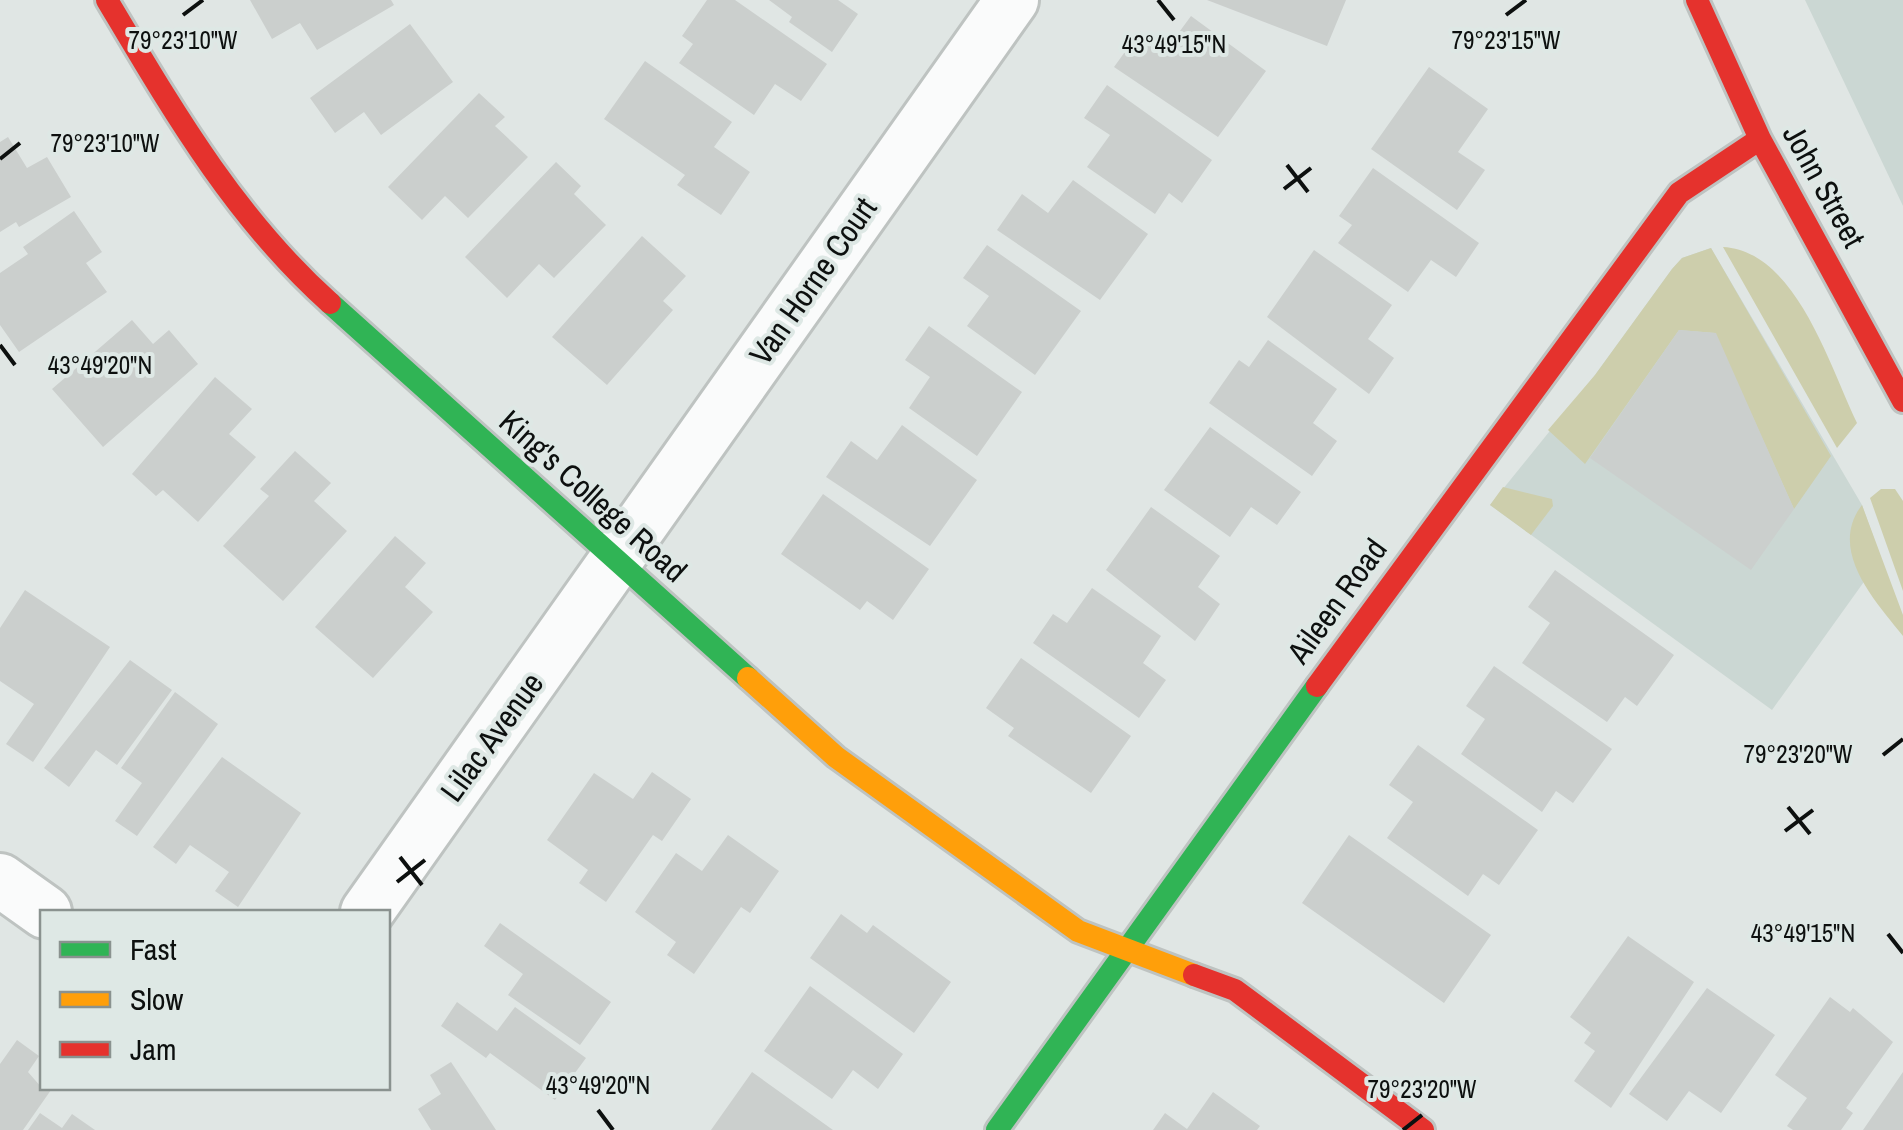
<svg xmlns="http://www.w3.org/2000/svg" width="1903" height="1130" font-family="'Archivo Narrow',sans-serif">
  <style>
    .built { fill: #cbd7d3 }
    .green { fill: #cdceac }
    .building { fill: #cbcfcd }
    .lines { fill: none; stroke-linecap: round; stroke-linejoin: round }
    .street-casing { stroke: #bec3c1; stroke-width: 58 }
    .fast-casing { stroke: #bec3c1; stroke-width: 28 }
    .slow-casing { stroke: #bec3c1; stroke-width: 28 }
    .jam-casing { stroke: #bec3c1; stroke-width: 28 }
    .street { stroke: #fafbfb; stroke-width: 52 }
    .fast { stroke: #30b455; stroke-width: 22 }
    .slow { stroke: #ff9f0a; stroke-width: 22 }
    .jam { stroke: #e5322d; stroke-width: 22 }
    .ticks { fill: none; stroke: #0d100f; stroke-width: 4 }
    .labels { text-anchor: middle; stroke-width: 8; stroke-linejoin: round; paint-order: stroke }
    .street-label { font-size: 32px; fill: #0d100f; stroke: #dee8e5 }
    .ticks-label { font-size: 25px; text-anchor: middle; fill: #0d100f; stroke: #dee8e5; stroke-width: 8; stroke-linejoin: round; paint-order: stroke }
  </style>
  <rect width="100%" height="100%" fill="#e0e6e4"/>
  <path class="built" d="M1805,0H1903V206Z
    M1711,248L1862,505L1881,558L1772,710L1490,505L1595,375L1672,269L1682,258Z"/>
  <path class="green" d="M1723,247C1796,251 1829,365 1857,423L1837,448Z
    M1711,248L1831,456L1794,509L1715,333L1679,330L1585,464L1548,430L1595,375L1672,269L1682,258Z
    M1503,487L1552,499L1553,506L1531,535L1490,505Z
    M1881,489H1895L1903,501V591L1870,498Z
    M1862,505L1903,615V636C1876,602 1827,550 1862,505Z"/>
  <path class="building" d="M250,0H391L394,5L317,50L300,23L272,39Z
    M707,0H735L827,64L801,101L775,84L754,115L679,63L693,44L682,36Z
    M769,0H838L858,14L832,52L789,22L792,17Z
    M1207,0H1346L1327,46Z
    M1191,16L1266,71L1218,137L1114,67L1140,31L1166,50Z
    M410,24L453,82L381,135L364,112L335,133L310,98Z
    M645,61L732,122L714,147L750,172L721,215L677,185L685,175L604,119Z
    M1429,67L1488,109L1458,152L1485,170L1457,210L1371,149Z
    M1107,85L1212,160L1182,203L1169,193L1155,214L1087,167L1110,135L1084,118Z
    M479,93L505,117L495,126L528,157L468,218L445,196L422,220L388,187Z
    M8,137L27,168L47,157L71,197L19,227L16,222L0,232V142Z
    M556,162L581,186L574,194L606,225L554,278L539,264L507,298L465,257Z
    M1373,168L1479,243L1456,277L1431,260L1408,292L1338,243L1352,225L1339,216Z
    M1073,180L1148,234L1100,300L997,230L1022,194L1048,213Z
    M74,211L102,252L86,263L107,292L19,352L0,325V273L28,254L23,247Z
    M642,236L686,276L663,301L673,310L607,385L552,337Z
    M987,245L1081,311L1035,375L967,326L989,296L963,278Z
    M1314,250L1392,305L1368,339L1394,358L1369,394L1267,317Z
    M132,320L153,344L169,330L198,364L103,447L52,389Z
    M929,326L1022,392L977,456L909,408L930,377L905,360Z
    M1679,330L1716,333L1794,509L1751,570L1590,458Z
    M1268,340L1337,389L1313,423L1337,441L1312,476L1209,403L1239,360L1249,367Z
    M215,377L252,409L229,434L256,457L198,522L163,490L156,496L132,474Z
    M902,425L977,480L930,546L826,477L851,441L877,460Z
    M1210,427L1301,492L1277,525L1251,507L1230,537L1164,490Z
    M295,451L331,483L314,501L347,531L283,601L223,546L269,496L260,489Z
    M823,494L929,569L893,620L867,601L860,610L781,554Z
    M1151,507L1220,556L1198,587L1220,604L1195,641L1106,570Z
    M395,536L426,563L405,587L433,612L373,678L315,627Z
    M1555,570L1674,655L1637,706L1625,697L1607,722L1522,663L1550,623L1528,607Z
    M1092,588L1161,636L1143,663L1166,680L1139,718L1033,643L1053,614L1067,623Z
    M25,590L110,647L33,762L6,744L34,704L0,681V628Z
    M1021,658L1131,736L1091,793L1008,736L1014,728L986,708Z
    M130,660L172,690L117,765L96,750L69,787L44,768Z
    M1494,666L1612,749L1573,803L1556,791L1542,812L1461,754L1485,719L1466,706Z
    M175,692L218,724L137,836L115,821L142,783L121,768Z
    M1418,745L1538,830L1499,885L1483,874L1468,896L1387,838L1413,802L1389,785Z
    M222,757L301,813L238,907L215,891L229,872L190,845L176,864L153,847Z
    M652,772L691,799L662,841L653,835L606,902L579,883L588,870L547,840L594,773L633,799Z
    M728,835L779,871L750,913L741,907L694,974L667,955L676,942L635,912L676,853L702,871Z
    M1349,835L1491,935L1444,1003L1302,903Z
    M841,914L867,933L873,925L951,982L914,1033L810,958Z
    M500,923L611,1002L580,1045L508,995L523,974L484,946Z
    M1628,936L1694,982L1611,1108L1574,1081L1595,1051L1584,1043L1591,1033L1570,1017Z
    M810,986L903,1054L878,1089L853,1070L832,1099L764,1051Z
    M1707,988L1775,1035L1721,1113L1689,1091L1667,1121L1629,1094Z
    M1830,997L1850,1012L1853,1008L1893,1042L1846,1108L1853,1113L1841,1130H1793L1787,1126L1807,1098L1775,1075Z
    M457,1002L497,1031L515,1007L586,1058L555,1100L490,1053L486,1058L441,1026Z
    M17,1040L39,1056L28,1072L42,1088L51,1090L23,1130H0V1064Z
    M451,1062L496,1130H431L418,1109L441,1094L430,1075Z
    M752,1072L833,1130H711Z
    M1903,1072V1130H1863Z
    M1213,1092L1260,1126L1257,1130H1153L1165,1113L1187,1129Z
    M40,1113L62,1128L72,1114L95,1130H28Z"/>
  <g class="lines">
    <defs>
      <path id="street" d="M0,880L45,912
        M367,912L1012,0"/>
      <path id="fast" d="M330,303L748,678
        M997,1130L1317,686"/>
      <path id="slow" d="M748,678L836,757L1078,931L1194,975"/>
      <path id="jam" d="M107,0C172,109 234,217 330,303
        M1697,0L1760,139L1903,401
        M1317,686L1679,193L1760,139
        M1194,975L1235,990L1423,1130"/>
    </defs>
    <use href="#street" class="street-casing"/>
    <use href="#fast" class="fast-casing"/>
    <use href="#slow" class="slow-casing"/>
    <use href="#jam" class="jam-casing"/>
    <use href="#street" class="street"/>
    <use href="#fast" class="fast"/>
    <use href="#slow" class="slow"/>
    <use href="#jam" class="jam"/>
  </g>
  <path class="ticks" d="M1158,0L1174,20M183,15L203,0M1506,15L1526,0M0,159L20,143M1287,165L1308,192M1284,189L1311,168M0,345L15,365M1883,755L1903,739M1788,807L1810,834M1785,831L1813,810M400,857L422,885M397,882L425,860M1888,934L1903,953M598,1110L613,1130M1403,1130L1422,1115"/>
  <g class="labels">
    <g class="street-label">
      <text transform="translate(1824 186) rotate(61)" y="11">John Street</text>
      <text transform="translate(813 281) rotate(-55)" y="11">Van Horne Court</text>
      <text transform="translate(593 496) rotate(42)" y="11">King's College Road</text>
      <text transform="translate(1337 601) rotate(-54)" y="11">Aileen Road</text>
      <text transform="translate(492 737) rotate(-54)" y="11">Lilac Avenue</text>
    </g>
  </g>
  <g class="ticks-label">
    <text x="183" y="49">79°23'10"W</text>
    <text x="1506" y="49">79°23'15"W</text>
    <text x="1174" y="53">43°49'15"N</text>
    <text x="105" y="152">79°23'10"W</text>
    <text x="100" y="374">43°49'20"N</text>
    <text x="1798" y="763">79°23'20"W</text>
    <text x="1803" y="942">43°49'15"N</text>
    <text x="598" y="1094">43°49'20"N</text>
    <text x="1422" y="1098">79°23'20"W</text>
  </g>
  <rect x="40" y="910" width="350" height="180" fill="#dee8e5" stroke="#8a928f" stroke-width="2.5"/>
  <rect x="60" y="942" width="50" height="15" fill="#30b455" stroke="#8a928f" stroke-width="2.5"/>
  <text x="130" y="960" font-size="30" fill="#0d100f">Fast</text>
  <rect x="60" y="992" width="50" height="15" fill="#ff9f0a" stroke="#8a928f" stroke-width="2.5"/>
  <text x="130" y="1010" font-size="30" fill="#0d100f">Slow</text>
  <rect x="60" y="1042" width="50" height="15" fill="#e5322d" stroke="#8a928f" stroke-width="2.5"/>
  <text x="130" y="1060" font-size="30" fill="#0d100f">Jam</text>
</svg>
